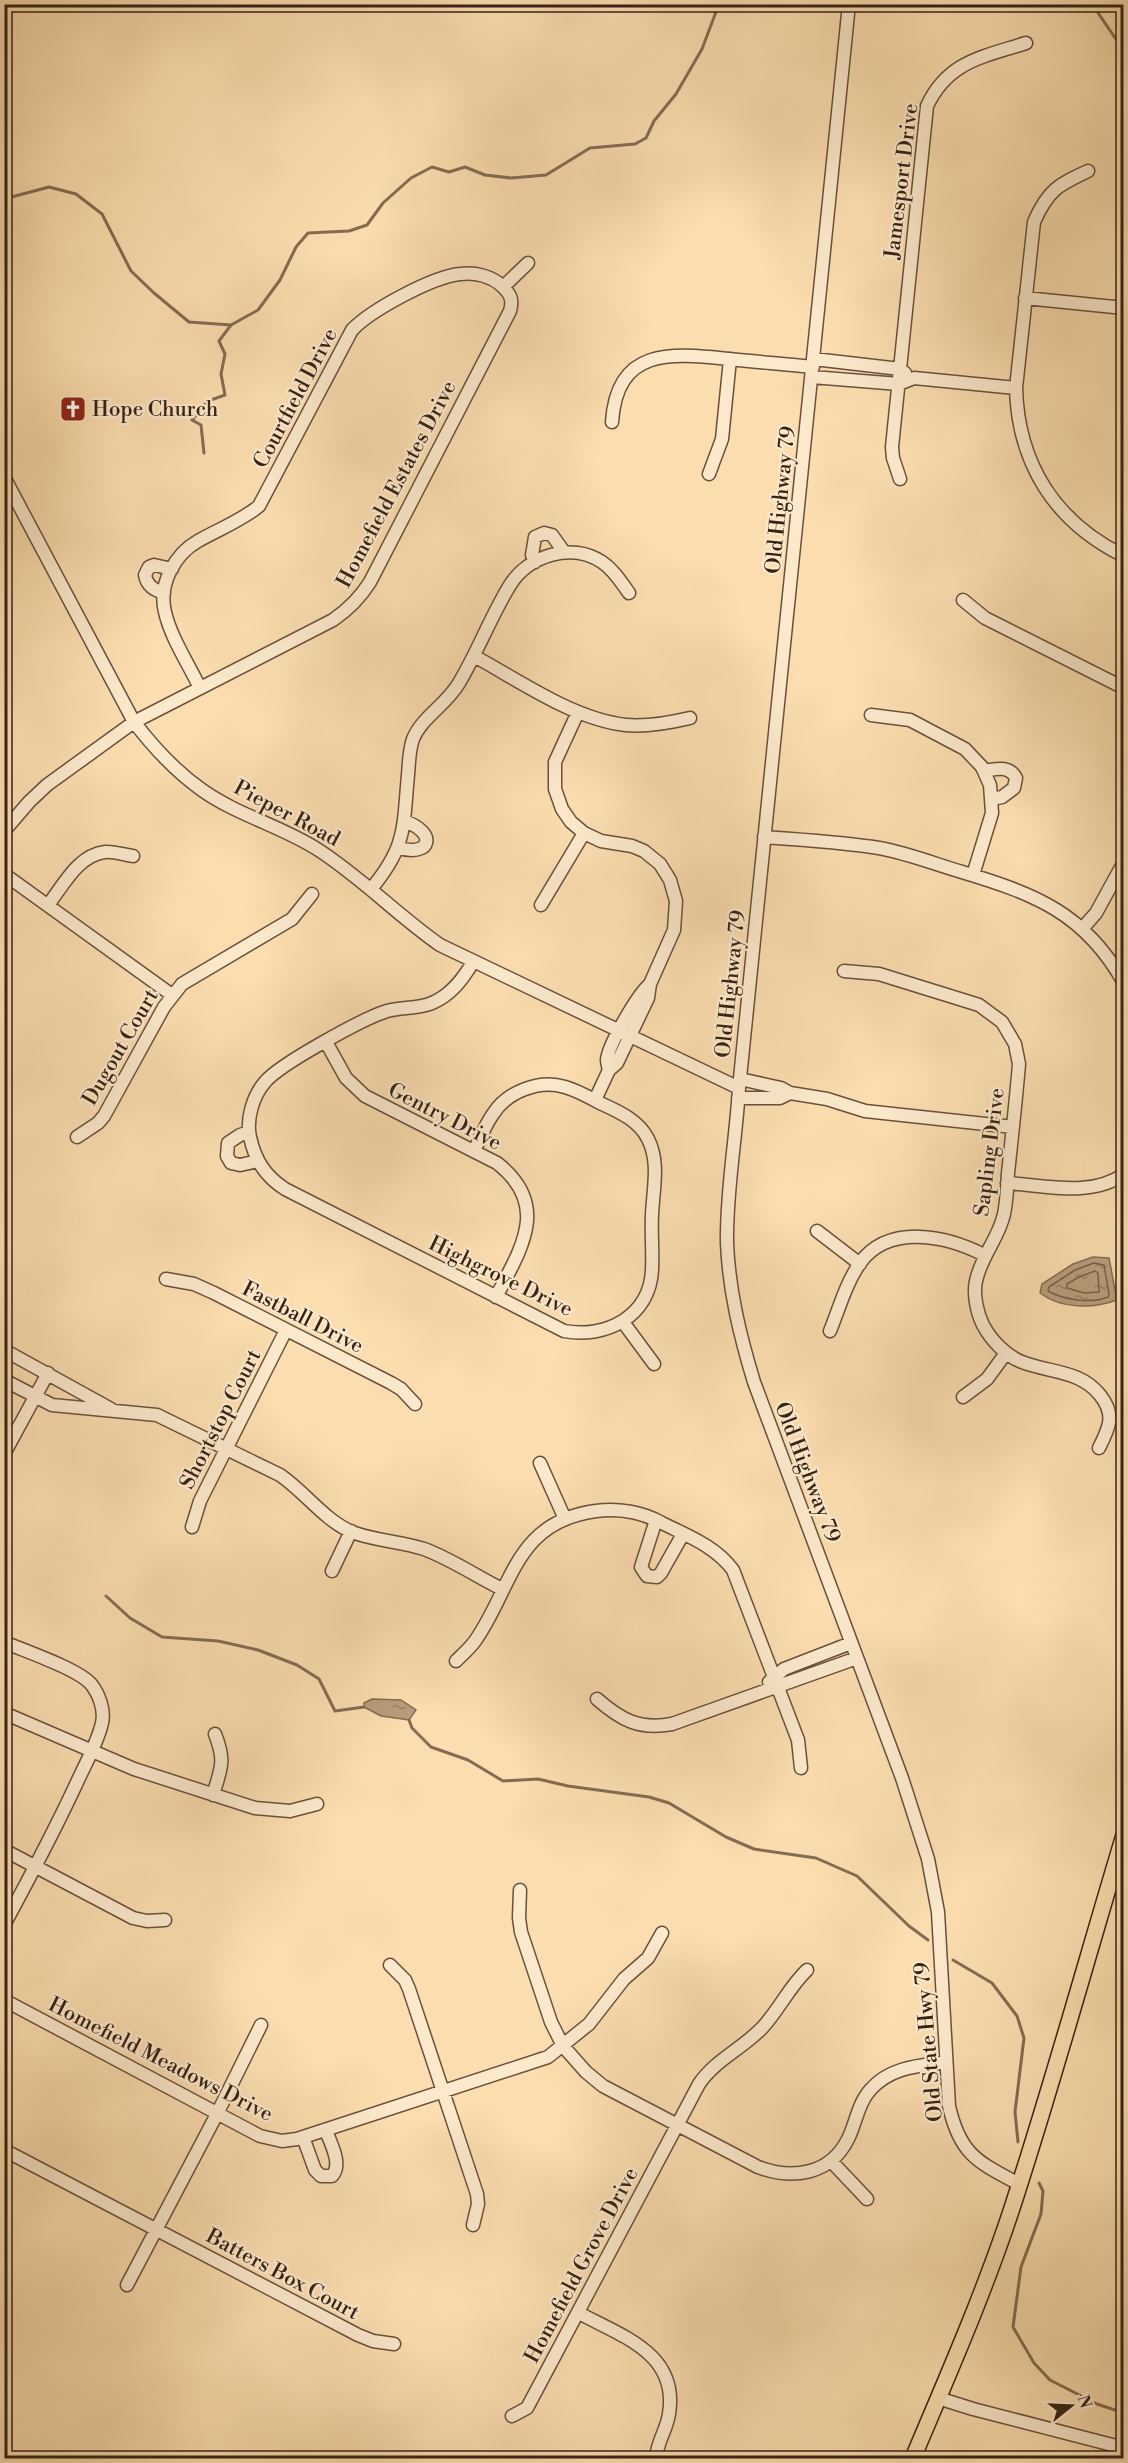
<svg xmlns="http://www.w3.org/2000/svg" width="1128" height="2463" font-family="'Libre Bodoni',serif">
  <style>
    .water { fill: url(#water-ripples); stroke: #846c52; stroke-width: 1.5 }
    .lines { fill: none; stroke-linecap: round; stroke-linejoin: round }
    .shore { stroke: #786048; stroke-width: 1.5 }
    .stream { stroke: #846c52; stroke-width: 3 }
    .minor-casing { stroke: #68513b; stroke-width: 15 }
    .major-casing { stroke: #372214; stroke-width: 18 }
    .minor { stroke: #fce9cc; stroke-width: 12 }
    .major { stroke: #fbddb0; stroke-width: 15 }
    .labels { text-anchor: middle; stroke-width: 4.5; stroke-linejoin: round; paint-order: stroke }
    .street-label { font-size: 21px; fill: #372214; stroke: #fce9cc }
    .poi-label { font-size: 21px; fill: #372214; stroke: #fce9cc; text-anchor: start }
  </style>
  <defs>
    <pattern id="water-ripples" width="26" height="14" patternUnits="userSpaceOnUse" patternTransform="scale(1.5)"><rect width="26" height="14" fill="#b89d7b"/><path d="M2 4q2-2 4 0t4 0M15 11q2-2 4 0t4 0" fill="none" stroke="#968064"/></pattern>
  </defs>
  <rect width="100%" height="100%" fill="#fbddb0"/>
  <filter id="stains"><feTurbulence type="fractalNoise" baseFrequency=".00333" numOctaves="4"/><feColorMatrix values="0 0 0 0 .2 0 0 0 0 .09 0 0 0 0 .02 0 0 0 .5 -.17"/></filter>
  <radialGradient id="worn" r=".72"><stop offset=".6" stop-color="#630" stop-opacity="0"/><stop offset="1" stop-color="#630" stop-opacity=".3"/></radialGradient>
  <path class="water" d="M1093,1257L1109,1258L1117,1300C1093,1309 1061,1309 1040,1293L1042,1284L1073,1264Z
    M372,1699L401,1700L416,1710L409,1720L381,1716L364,1707V1703Z"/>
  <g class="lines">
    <path class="shore" d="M1094,1263L1104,1265L1109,1294L1108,1297C1091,1304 1064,1300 1048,1291L1049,1287L1075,1270Z
      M1095,1271L1098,1273L1099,1292L1084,1293L1067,1288V1284L1079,1277Z"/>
    <path class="stream" d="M1092,4L1120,45L1124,59
      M4,199L49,187L76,194L102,214L131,271L154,293L189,322L231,325L258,310L280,280L296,247L308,233L349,231L367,225L383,203L411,178L432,167L449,172L465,167L485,175L511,178L546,175L590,148L635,144L646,138L654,121L676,94L702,49L719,4
      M204,453L201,425L192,420L208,401L225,395L221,374L225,354L219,341L231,325
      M106,1596L130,1618L162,1637L218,1641L258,1650L297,1665L319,1679L335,1711L364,1707
      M409,1720L412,1728L431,1747L468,1760L503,1781L538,1779L568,1786L649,1797L669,1803L726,1837L754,1849L816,1858L857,1876L909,1926L928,1940
      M953,1960L992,1983L1017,2016L1024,2038L1015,2112L1018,2142
      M1039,2183L1043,2191L1041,2214L1021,2267L1013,2327L1034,2363L1050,2380L1097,2404L1124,2413"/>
    <defs>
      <path id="minor" d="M849,4L739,1088C736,1140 726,1192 727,1243C729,1291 740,1336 754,1382L902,1778L928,1859L938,1912L949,2106C960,2155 978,2162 1019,2184
        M1088,171C1058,185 1048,190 1034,222L1016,388C1018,464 1055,522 1124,556
        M1025,298L1124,308
        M814,359L900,369L905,373
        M812,377L899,384L914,378L1016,388
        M612,422C617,347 671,353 729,359C757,362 785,364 813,367
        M709,474L722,439L730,359
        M4,477L134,722C154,748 175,771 202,790C237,815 281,826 317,849C361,877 397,915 440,945L739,1088
        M900,479L893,458L892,447L927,106C948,61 983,57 1026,43
        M535,562L532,555L535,537L544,533L552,535L564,552
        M164,593C154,590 147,586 145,575L149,567L154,565L172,569
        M963,600L985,618L1124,688
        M474,656C520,681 573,719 626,725C648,727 669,723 690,718
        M200,688C188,663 171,638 165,612C158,584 175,554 198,541C219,529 241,521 259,506L352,330C371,310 432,277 460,274C475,272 492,276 503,287
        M578,712L555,762V789L562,809L571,822L584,833L601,841L632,846L644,851L660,864L670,880L676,901L674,930L650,984L648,998L617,1063L609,1070L595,1100
        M871,715L910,720L965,749L982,767L990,785L992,813L973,875
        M984,771C997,769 1009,765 1016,778L1014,788L1002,797L992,799
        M4,831L29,802L47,785L134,722L333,620C349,609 360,598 370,582L510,311C513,300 511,295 503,287L528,263
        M764,837C802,840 841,842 879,848C907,853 935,864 962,872C1035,894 1085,913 1124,983
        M399,848C432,857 437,832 404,821
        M4,874L172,995
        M371,889C407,846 403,827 408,775C409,763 409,750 413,739C422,717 447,704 459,683C478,651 491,616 510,585C529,555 572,542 602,562C614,570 621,582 629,593
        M48,905C63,886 78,855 105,852C113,851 125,855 133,856
        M541,905L584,833
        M1082,929L1096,913L1124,862
        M473,962C463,979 451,995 432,1003C418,1009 402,1007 387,1011C364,1018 280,1064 265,1082C253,1096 246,1119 250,1137C255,1160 265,1176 285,1189L564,1331C606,1339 650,1316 652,1270C653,1252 651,1234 652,1215C653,1190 660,1162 648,1139C638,1119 617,1111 598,1102C587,1096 576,1090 565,1087C539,1079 507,1092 493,1114C485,1125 480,1139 474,1151
        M844,971L879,974L979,1005L1002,1022L1015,1044L1019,1064C1016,1100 1012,1136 1008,1173C1007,1186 1007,1200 1004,1214C999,1238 981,1256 976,1281C973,1294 977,1313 983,1325C991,1340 1006,1356 1022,1362C1050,1373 1080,1370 1100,1395C1116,1415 1109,1428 1099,1448
        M326,1042L346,1078L365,1096L497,1163C551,1205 521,1249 496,1297
        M609,1070C608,1066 607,1063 607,1060C608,1045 638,994 650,984
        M740,1079L781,1088L790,1093L827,1099L865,1111L1013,1127
        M738,1098H780L790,1093
        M249,1132L240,1135L228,1143L227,1156L231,1163L240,1165L258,1161
        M77,1137L98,1123L104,1116L164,1007L182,984L292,919L312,894
        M1007,1183C1045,1185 1091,1198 1124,1174
        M817,1231L860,1264
        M166,1279L194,1284L214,1293L391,1383L401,1389L415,1404
        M623,1322L654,1364
        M830,1331C839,1309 846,1283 860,1263C889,1223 947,1236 984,1255
        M4,1350L111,1409
        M4,1380L52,1405L157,1415L280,1475C305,1492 324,1520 352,1532C375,1541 400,1541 424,1549C451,1559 476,1576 502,1589
        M963,1397L987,1379L1006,1353
        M4,1454L48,1373
        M540,1463L565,1519
        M656,1520L641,1567L647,1576L657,1577L661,1573L683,1534
        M192,1527L200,1501L286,1330
        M332,1571L351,1531
        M4,1642C25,1651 78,1669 91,1684C99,1694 105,1710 102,1723C98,1741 87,1761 79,1778C56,1828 30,1877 4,1925
        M456,1661C462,1655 470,1648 475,1641C513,1587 514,1522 596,1511C618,1508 642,1512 662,1523C688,1536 715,1546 733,1570L798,1740L801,1768
        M769,1682L784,1669L851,1643
        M597,1699C621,1720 639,1730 672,1724L857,1658
        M4,1713L134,1769L255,1808L290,1811L317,1804
        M213,1795C221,1768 226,1762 215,1734
        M4,1850L133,1918L147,1921L165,1920
        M520,1890L519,1918L521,1932L551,2022L563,2046L586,2072L603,2086L758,2167C792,2180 830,2175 848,2139C856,2123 858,2103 871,2089C891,2067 918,2066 946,2062
        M390,1965L405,1980L409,1989L477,2194L478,2204L473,2225
        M4,2000L260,2136L282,2141L297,2139L548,2057L589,2024L624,1979L648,1958L662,1933
        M303,2137L315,2170L321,2176H332C343,2164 330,2143 326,2130
        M4,2150L358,2335L373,2341L394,2344
        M831,2161L867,2199
        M127,2285L218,2112L261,2025
        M579,2313C621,2336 679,2353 669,2414C667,2429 657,2442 656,2458
        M938,2398L973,2409L1124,2448
        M512,2416L527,2408L535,2393L699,2084C715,2060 742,2049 762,2028C779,2010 789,1987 807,1970"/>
      <path id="major" d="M913,2458C948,2375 985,2291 1013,2205C1053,2082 1087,1958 1124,1835"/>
    </defs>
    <use href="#minor" class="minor-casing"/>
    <use href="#major" class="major-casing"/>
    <use href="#minor" class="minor"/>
    <use href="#major" class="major"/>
  </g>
  <defs>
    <symbol id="church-square" viewBox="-11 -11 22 22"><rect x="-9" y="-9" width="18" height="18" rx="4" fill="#8f2418" stroke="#fce9cc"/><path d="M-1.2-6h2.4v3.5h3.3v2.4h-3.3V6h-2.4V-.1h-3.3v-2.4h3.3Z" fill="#fff"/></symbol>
  </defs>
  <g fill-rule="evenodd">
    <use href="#church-square" x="58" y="394" width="30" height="30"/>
  </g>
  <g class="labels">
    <g class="street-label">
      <text transform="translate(901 181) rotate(-83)" y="7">Jamesport Drive</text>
      <text transform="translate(295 398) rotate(-62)" y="7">Courtfield Drive</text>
      <text transform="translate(396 484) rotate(-62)" y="7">Homefield Estates Drive</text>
      <text transform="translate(780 500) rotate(-84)" y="7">Old Highway 79</text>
      <text transform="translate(287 813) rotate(28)" y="7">Pieper Road</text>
      <text transform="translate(730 984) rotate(-84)" y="7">Old Highway 79</text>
      <text transform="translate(120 1047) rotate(-60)" y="7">Dugout Court</text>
      <text transform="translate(445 1116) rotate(27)" y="7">Gentry Drive</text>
      <text transform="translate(989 1152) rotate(-83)" y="7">Sapling Drive</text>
      <text transform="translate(501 1276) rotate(26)" y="7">Highgrove Drive</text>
      <text transform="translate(303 1317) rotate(27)" y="7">Fastball Drive</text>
      <text transform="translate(220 1419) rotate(-63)" y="7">Shortstop Court</text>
      <text transform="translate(808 1472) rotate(69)" y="7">Old Highway 79</text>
      <text transform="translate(928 2042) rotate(-95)" y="7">Old State Hwy 79</text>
      <text transform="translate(161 2059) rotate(27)" y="7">Homefield Meadows Drive</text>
      <text transform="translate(581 2265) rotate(-62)" y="7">Homefield Grove Drive</text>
      <text transform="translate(283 2274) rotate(28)" y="7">Batters Box Court</text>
    </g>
    <g class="poi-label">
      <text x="92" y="416">Hope Church</text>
    </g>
  </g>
  <rect width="1128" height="2463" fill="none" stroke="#fbddb0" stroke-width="24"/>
  <rect x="6" y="6" width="1116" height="2451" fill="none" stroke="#372214" stroke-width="3"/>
  <rect x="12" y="12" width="1104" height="2439" fill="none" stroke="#372214" stroke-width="1.5"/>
  <g transform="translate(1071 2406) rotate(72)" stroke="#fce9cc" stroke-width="4.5" paint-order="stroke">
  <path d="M0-4.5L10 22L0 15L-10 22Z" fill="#372214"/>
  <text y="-9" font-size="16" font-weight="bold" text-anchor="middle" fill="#372214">N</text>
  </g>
  <rect width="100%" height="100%" filter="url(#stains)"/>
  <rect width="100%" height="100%" fill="url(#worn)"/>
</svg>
